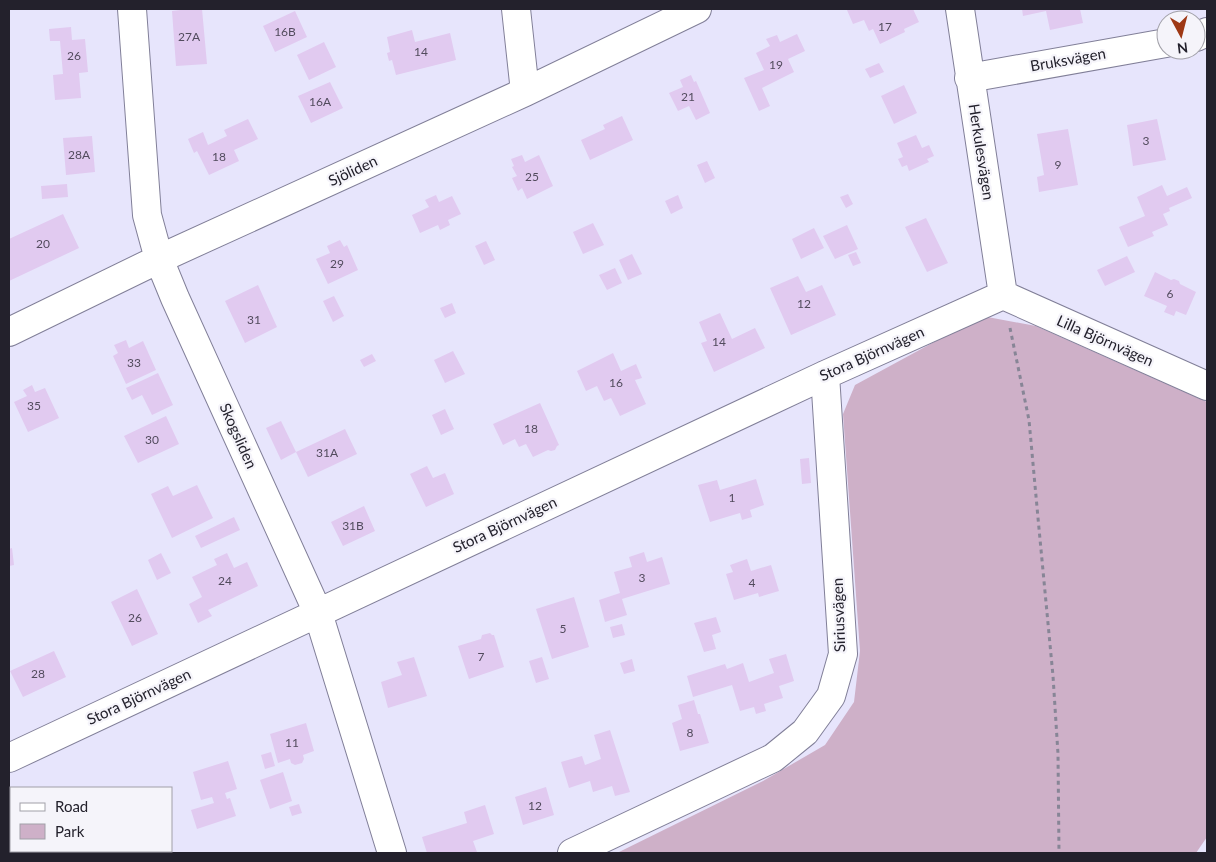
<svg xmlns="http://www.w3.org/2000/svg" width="1216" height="862" font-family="Lato,sans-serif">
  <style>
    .green { fill: #ceb0c8 }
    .building { fill: #e1caf0 }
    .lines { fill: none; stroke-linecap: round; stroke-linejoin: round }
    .minor-casing { stroke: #817f98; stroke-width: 30 }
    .path { stroke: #878596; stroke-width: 3; stroke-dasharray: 4 4; stroke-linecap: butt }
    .minor { stroke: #fff; stroke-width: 28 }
    .labels { text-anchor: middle; stroke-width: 4.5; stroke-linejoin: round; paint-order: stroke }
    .number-label { font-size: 12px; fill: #524b5d }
    .street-label { font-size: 15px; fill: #23212c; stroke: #f5f4fa }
  </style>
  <rect width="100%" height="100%" fill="#e7e5fc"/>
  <path class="green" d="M982,316L1036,326L1207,402V837L1196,853H617L763,781L825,745L854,702L860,651L843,414L855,385Z"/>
  <path class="building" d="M189,9H202L207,64L176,66L172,11Z
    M849,9H913L919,22L904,29L905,32L880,44L873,29L869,31L864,20L853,24L847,10Z
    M1022,9H1080L1083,23L1050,30L1046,11L1023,16Z
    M295,11L307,37L275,52L263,26Z
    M71,27L72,40L85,39L88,72L79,73L81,98L55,100L53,75L63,74L60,41H50L49,29Z
    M412,30L415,42L450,33L456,60L396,75L392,60L389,61L387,53L390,52L387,37Z
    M797,34L805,51L788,59L794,72L762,88L770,106L759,111L744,78L764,70L756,53L770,46L766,39L777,35L780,42Z
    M324,42L336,67L309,80L297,55Z
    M879,63L884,72L870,78L865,69Z
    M691,75L694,82L696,81L710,113L696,120L689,106L678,111L669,93L683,87L680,80Z
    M330,82L343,108L311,123L298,96Z
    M904,85L917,113L894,124L881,96Z
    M622,116L633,140L590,160L581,140L605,129L603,125Z
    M248,119L258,139L234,150L239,161L209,175L197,151L194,153L188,139L203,132L208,145L227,136L224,130Z
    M1157,119L1166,160L1133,166L1127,125Z
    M1068,129L1078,185L1039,192L1037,177L1044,175L1037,134Z
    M916,135L922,148L929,145L934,156L927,159L929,162L909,171L907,165L902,167L898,159L903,157L897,143Z
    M92,136L95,172L66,175L63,138Z
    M522,155L525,162L539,155L553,186L527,199L522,188L518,191L512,178L517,176L512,167L514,166L511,159Z
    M707,161L715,178L705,183L697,165Z
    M67,184L68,197L42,199L41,186Z
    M1162,185L1167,196L1187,187L1192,198L1169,208L1170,211L1163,214L1168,225L1152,232L1154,236L1128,247L1119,227L1145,216L1137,197Z
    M848,194L853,204L846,208L840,197Z
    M436,195L439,202L452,196L461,214L448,220L450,225L440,230L438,225L420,233L412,215L429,207L425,200Z
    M678,195L683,208L671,214L665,201Z
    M63,214L79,248L9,281V239Z
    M926,218L948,263L927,272L905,227Z
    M593,223L604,245L583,254L573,232Z
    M847,225L858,249L835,259L823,236Z
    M814,228L824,248L801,259L792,239Z
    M340,240L344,247L347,245L358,270L328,284L316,259L330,253L327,246Z
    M486,241L495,260L484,265L475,246Z
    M856,252L861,263L853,266L848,255Z
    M632,254L642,274L628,280L619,260Z
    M1127,256L1135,272L1105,286L1097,270Z
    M615,268L622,283L607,290L599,275Z
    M1155,272L1171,280L1174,279L1179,281L1180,284L1196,292L1186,315L1176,311L1174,316L1164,312L1167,306L1144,296Z
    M798,276L806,292L822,285L836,315L791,335L770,288Z
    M258,285L277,327L245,343L225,301Z
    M334,296L344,316L333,322L323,301Z
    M452,303L456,313L445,318L440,308Z
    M720,313L732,339L755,328L765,348L714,372L701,343L707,341L699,322Z
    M126,340L129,348L143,341L156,370L126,384L113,356L118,353L114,345Z
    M453,351L465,374L445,383L434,360Z
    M613,353L621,371L636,364L642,378L635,380L646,404L620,416L611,398L604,401L597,386L586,391L577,371Z
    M372,354L376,361L364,367L360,360Z
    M158,373L173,405L152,415L142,395L132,400L126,388Z
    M32,385L35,392L45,388L59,418L28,432L14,402L27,396L23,390Z
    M540,403L559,445L557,446L555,450L551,451L548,450L533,457L526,444L519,447L515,439L503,445L493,424Z
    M445,409L454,429L441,435L432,415Z
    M166,416L179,444L138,463L124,436Z
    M281,421L296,452L281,460L266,428Z
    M345,429L357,454L308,477L296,452Z
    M809,458L811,483L802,484L800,459Z
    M427,466L433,478L445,473L454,494L426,507L410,474Z
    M756,479L764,505L750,510L752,517L742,520L740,513L710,522L698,485L717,480L720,490Z
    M197,485L213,518L172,538L151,494L168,486L173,496Z
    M364,506L375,531L343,546L331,522Z
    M234,517L240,530L201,548L195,536Z
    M12,548L14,565L9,566V549Z
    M644,552L647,562L662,557L670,584L622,599L627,615L605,622L599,600L620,593L614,572L632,567L629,557Z
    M161,553L171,573L157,580L148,560Z
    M227,553L234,568L247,562L258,586L208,610L212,616L198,623L189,604L202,597L192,577L217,565L214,559Z
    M747,559L751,571L771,565L779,591L759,597L758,593L734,600L726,574L733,572L730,565Z
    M137,589L158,634L132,646L111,602Z
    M574,597L589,647L552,659L536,609Z
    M716,617L721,632L712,635L716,649L704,652L694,623Z
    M622,624L625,635L613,638L610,627Z
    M490,633L492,635H494L504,667L469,679L458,646L481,639L482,635Z
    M54,651L66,677L23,697L10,671Z
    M786,654L794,681L779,686L783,698L764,704L766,711L756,714L754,707L740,711L732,685L693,697L687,676L725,664L727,669L743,663L749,682L774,673L769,659Z
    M414,657L427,696L388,708L381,682L402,675L397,662Z
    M542,657L549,679L536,683L529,661Z
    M632,659L635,671L624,674L620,663Z
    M694,700L698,714H700L709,743L680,751L672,723L682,719L678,705Z
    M306,723L314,751L303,755L304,759L302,763L295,765L291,763L290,759L278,763L270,734Z
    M610,730L630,792L615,796L612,786L593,792L590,781L569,788L561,762L582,756L585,765L601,759L594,735Z
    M271,752L275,766L265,769L261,755Z
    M228,761L237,789L225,793L227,799L230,798L236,816L197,829L191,810L214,803L212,797L201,800L193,772Z
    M283,772L292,801L270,809L260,780Z
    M546,787L554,815L523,825L515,797Z
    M299,804L302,813L292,816L289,807Z
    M485,805L494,834L473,841L477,852L472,853H427L422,837L467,823L464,812Z
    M38,851H77L78,853H39Z"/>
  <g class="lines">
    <defs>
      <path id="minor" d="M132,9L147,215L159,259L175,298L318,613L392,853
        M516,9L525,92
        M960,9L1003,295
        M1196,37L1207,32
        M969,78L1166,43
        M1003,295L1207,386
        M9,332L159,259L525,92L697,9
        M9,758L825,375L1003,295
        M572,853L773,758L805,732L831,696L843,654L825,375"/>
    </defs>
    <use href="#minor" class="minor-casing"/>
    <path class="path" d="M1010,328L1029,420L1038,518L1053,676L1058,754L1059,853"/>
    <use href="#minor" class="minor"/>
  </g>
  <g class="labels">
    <g class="number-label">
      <text x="885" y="31">17</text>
      <text x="285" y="36">16B</text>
      <text x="189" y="41">27A</text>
      <text x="421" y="56">14</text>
      <text x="74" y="60">26</text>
      <text x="776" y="69">19</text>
      <text x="688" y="101">21</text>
      <text x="320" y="106">16A</text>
      <text x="1146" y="145">3</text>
      <text x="79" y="159">28A</text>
      <text x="219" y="161">18</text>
      <text x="1058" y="169">9</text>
      <text x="532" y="181">25</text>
      <text x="43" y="248">20</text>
      <text x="337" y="268">29</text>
      <text x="1170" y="298">6</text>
      <text x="804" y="308">12</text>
      <text x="254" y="324">31</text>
      <text x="719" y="346">14</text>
      <text x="134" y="367">33</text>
      <text x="616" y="387">16</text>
      <text x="34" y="410">35</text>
      <text x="531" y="433">18</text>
      <text x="152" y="444">30</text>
      <text x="327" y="457">31A</text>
      <text x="732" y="502">1</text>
      <text x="353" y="530">31B</text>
      <text x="642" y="582">3</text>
      <text x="225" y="585">24</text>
      <text x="752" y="587">4</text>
      <text x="135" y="622">26</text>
      <text x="563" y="633">5</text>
      <text x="481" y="661">7</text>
      <text x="38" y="678">28</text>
      <text x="690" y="737">8</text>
      <text x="292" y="747">11</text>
      <text x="535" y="810">12</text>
    </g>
    <g class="street-label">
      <text transform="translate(1068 60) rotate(-10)" y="5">Bruksvägen</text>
      <text transform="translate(981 152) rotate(81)" y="5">Herkulesvägen</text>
      <text transform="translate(353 171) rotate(-25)" y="5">Sjöliden</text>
      <text transform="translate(1105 341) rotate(24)" y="5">Lilla Björnvägen</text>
      <text transform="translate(872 354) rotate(-24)" y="5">Stora Björnvägen</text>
      <text transform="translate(238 436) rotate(66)" y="5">Skogsliden</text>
      <text transform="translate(505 525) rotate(-25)" y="5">Stora Björnvägen</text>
      <text transform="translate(839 615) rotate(-92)" y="5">Siriusvägen</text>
      <text transform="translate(139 697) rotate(-25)" y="5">Stora Björnvägen</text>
    </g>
  </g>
  <rect width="1216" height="862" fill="none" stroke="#23212c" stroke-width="20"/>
  <rect x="10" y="787" width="162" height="65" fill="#f5f4fa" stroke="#a1a0a8"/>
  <rect x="20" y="803" width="25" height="8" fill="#ffffff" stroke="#a1a0a8"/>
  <text x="55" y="812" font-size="15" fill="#23212c">Road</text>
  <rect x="20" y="824" width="25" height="15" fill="#ceb0c8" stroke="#a1a0a8"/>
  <text x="55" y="837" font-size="15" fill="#23212c">Park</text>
  <g transform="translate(1181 35) rotate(173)"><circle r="24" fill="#f5f4fa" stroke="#a1a0a8"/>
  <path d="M0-4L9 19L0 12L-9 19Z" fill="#9e3815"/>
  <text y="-8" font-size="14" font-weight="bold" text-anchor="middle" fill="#23212c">N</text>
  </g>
</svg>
